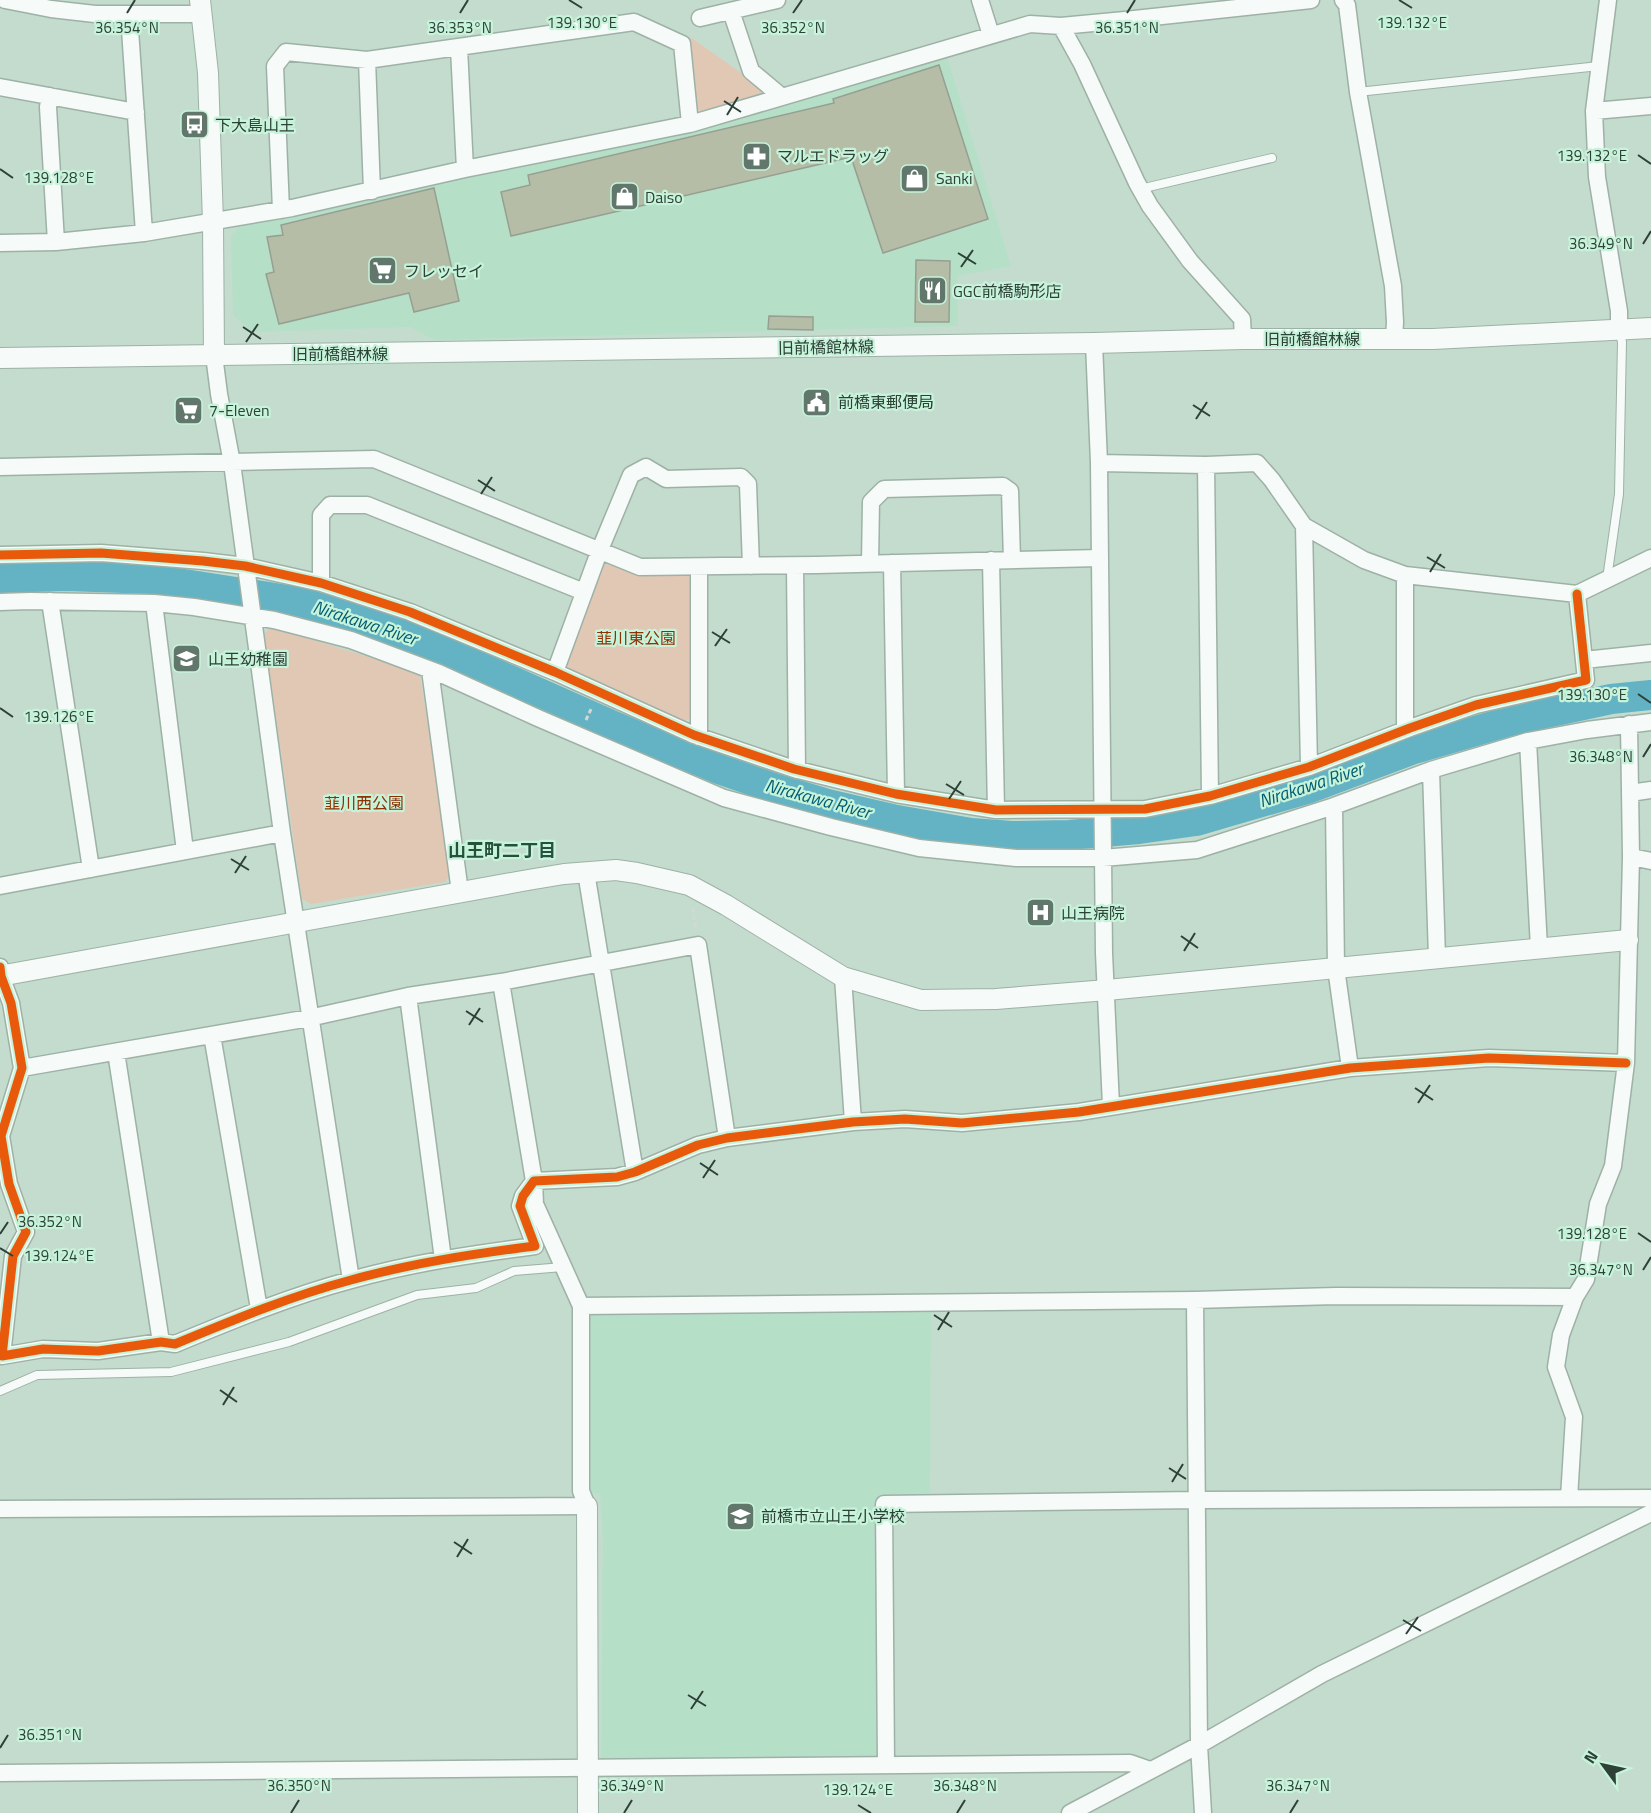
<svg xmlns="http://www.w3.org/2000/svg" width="1651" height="1813" font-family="'Titillium Web','Noto Sans JP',sans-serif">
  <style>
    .built { fill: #b6dfc8 }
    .green { fill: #e0c8b4 }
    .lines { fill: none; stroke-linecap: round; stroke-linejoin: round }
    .river { stroke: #63b3c4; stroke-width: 30 }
    .building { fill: #b5bda7; stroke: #96a092; stroke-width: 1.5 }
    .service-casing { stroke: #9eb1a6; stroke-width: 10 }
    .minor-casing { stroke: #9eb1a6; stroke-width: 19 }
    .tertiary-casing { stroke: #9eb1a6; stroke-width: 22 }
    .path { stroke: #d2d9d5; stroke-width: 3; stroke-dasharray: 4.5 3; stroke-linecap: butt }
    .service { stroke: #f6faf8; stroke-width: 8 }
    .minor { stroke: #f6faf8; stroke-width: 16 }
    .tertiary { stroke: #f6faf8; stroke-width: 20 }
    .cycleway-casing { stroke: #c6f3da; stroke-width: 13 }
    .cycleway { stroke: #e8590c; stroke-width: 9 }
    .ticks { fill: none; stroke: #2e4137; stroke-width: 2 }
    .labels { text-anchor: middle; stroke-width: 4.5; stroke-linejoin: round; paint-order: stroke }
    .poi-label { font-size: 16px; fill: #2e4137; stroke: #c6f3da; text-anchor: start }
    .street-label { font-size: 16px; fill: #2e4137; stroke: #c6f3da }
    .park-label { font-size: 16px; fill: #8c3102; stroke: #c6f3da }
    .water-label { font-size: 18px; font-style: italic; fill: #035c72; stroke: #c6f3da }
    .neighbourhood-label { font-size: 18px; font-weight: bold; fill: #27503c; stroke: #c6f3da }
    .ticks-label { font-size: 15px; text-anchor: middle; fill: #2e4137; stroke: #c6f3da; stroke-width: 4.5; stroke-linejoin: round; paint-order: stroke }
  </style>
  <rect width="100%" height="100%" fill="#c4dcce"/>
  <path class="built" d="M947,57L1011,266L957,276L958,326L434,340L410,327L252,332L233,315L231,236L240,226L456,178L702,129Z
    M931,1309L930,1495L879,1496L877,1760L601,1761L603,1537L600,1493H590L588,1316L593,1312Z"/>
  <path class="green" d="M690,37L763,88L761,96L704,113L696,108Z
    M612,563L641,576L685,573L693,581V717L683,722L570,671L566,661L604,565Z
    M271,627L414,671L420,676L452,872L445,882L311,904L302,899L264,634Z"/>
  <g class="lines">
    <path class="river" d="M0,578L66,576L152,579L301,602L415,638L609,724L716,768L768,786L828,804L897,820L971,833L1012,836L1069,835L1139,829L1196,821L1310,788L1414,749L1510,721L1611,699L1651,695"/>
  </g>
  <path class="building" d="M939,65L988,219L883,253L851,157L511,236L501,192L530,185L528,175L834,103L833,99Z
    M434,188L459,301L414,312L409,293L279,324L266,274L274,272L267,237L283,235L281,225Z
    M916,260L950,261L949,322H915Z
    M769,316L813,317V330L768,329Z"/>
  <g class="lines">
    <defs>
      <path id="service" d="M1358,92L1599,66
        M1140,189L1272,158
        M1607,579L1619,494L1622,342L1619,330
        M0,1391L37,1375L171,1372L289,1342L417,1295L476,1288L514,1271L563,1267"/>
      <path id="minor" d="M5,0L51,9L95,14H202
        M980,0L991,35
        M1343,0L1347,5L1358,92L1393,286L1395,322L1394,338
        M1608,0L1594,111L1597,177L1619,311V330
        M731,11L751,71L782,97
        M129,15L144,233
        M700,18L777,0
        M1061,26L1082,64L1137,183L1150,206L1190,261L1242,319L1243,339
        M459,48L465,169
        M367,60L372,191
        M0,87L136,112
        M50,96L48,107L56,242
        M1594,111L1651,106
        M281,210L275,66L286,52L367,60L634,22L682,44L690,124
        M0,243L56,242L144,233L292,208L465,169L690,124L1030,24L1061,26L1125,20L1311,0
        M1094,343L1099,463L1104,953L1111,1106
        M214,355L219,394L232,463L282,833L351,1280
        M1099,463L1206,465L1257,463L1272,480L1304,526L1364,560L1405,575L1577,594L1651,558
        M1206,465L1210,796
        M0,467L374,459L640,567L817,565L1099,558
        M1304,526L1309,767
        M0,555L101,553L203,561L245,566L321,583L410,612L555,672L694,735L794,769L896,794L996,810L1145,809L1210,796L1309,767L1410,728L1476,705L1586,680L1577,594
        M991,560L996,810
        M892,563L896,794
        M870,564L871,502L884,489L1003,486L1010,491L1012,560
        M795,566L797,770
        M699,567V737
        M321,583V515L330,505H367L584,592
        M50,601L91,869
        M0,602L30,601L154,603L194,607L274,620L351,640L439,673L538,718L724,798L831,827L919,848L1016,858H1103L1197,850L1334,806L1431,770L1528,741L1587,730L1651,722
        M154,603L185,851
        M1584,660L1651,653
        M430,670L460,892
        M555,672L599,552L631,475L646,467L666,479L741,477L748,484L751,566
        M1405,730V575
        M1528,741L1539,948
        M1431,770L1437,958
        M1630,793L1651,790
        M1334,806L1336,968L1350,1068
        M1631,857L1651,861
        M586,872L635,1172
        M0,886L282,833
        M0,967L1,976L11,1003L22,1068L1,1136L9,1184L26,1232L13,1256L2,1356L43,1349L98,1351L161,1342L175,1344C233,1320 291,1296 351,1280C412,1263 473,1254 535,1246L520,1206L523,1196L534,1181L617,1177L635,1172L698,1145L727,1138L853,1122L905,1119L962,1123L1079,1112L1350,1068L1489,1058L1626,1063
        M843,977L853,1122
        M408,996L443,1259
        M212,1035L259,1309
        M116,1052L161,1342
        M22,1068L309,1018L408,996L501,982L698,945L727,1138
        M1195,1300L1199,1745L1203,1813
        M581,1306L1195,1300L1336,1296L1575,1297
        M1569,1498L1574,1417L1556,1367L1561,1335L1575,1297L1586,1279L1598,1204L1613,1166L1626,1063L1631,857L1629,724
        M0,1509L587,1506L581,1491V1306L535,1204L534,1181L501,982
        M886,1765L884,1504L1198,1500L1651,1498
        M0,1773L1130,1763L1150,1770
        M1070,1813L1199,1745L1322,1674L1651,1513"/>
      <path id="tertiary" d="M200,0L208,73L213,222L214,355
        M0,358L1094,343L1243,339H1433L1651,328
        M0,976L528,880L564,874L616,870L637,873L689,885L726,905L843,977L921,1000L996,999L1107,990L1628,940
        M587,1506L588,1813"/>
    </defs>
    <use href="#service" class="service-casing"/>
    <use href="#minor" class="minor-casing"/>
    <use href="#tertiary" class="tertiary-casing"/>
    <path class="path" d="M586,720L592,707
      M693,908L696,931"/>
    <use href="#service" class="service"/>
    <use href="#minor" class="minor"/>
    <use href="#tertiary" class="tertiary"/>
    <defs>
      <path id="cycleway" d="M0,555L101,553L203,561L245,566L321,583L410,612L555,672L694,735L794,769L896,794L996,810L1145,809L1210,796L1309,767L1410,728L1476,705L1586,680L1577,594
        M0,967L1,976L11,1003L22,1068L1,1136L9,1184L26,1232L13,1256L2,1356L43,1349L98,1351L161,1342L175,1344C233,1320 291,1296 351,1280C412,1263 473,1254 535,1246L520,1206L523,1196L534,1181L617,1177L635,1172L698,1145L727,1138L853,1122L905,1119L962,1123L1079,1112L1350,1068L1489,1058L1626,1063"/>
    </defs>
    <use href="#cycleway" class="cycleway-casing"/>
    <use href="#cycleway" class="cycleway"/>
  </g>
  <path class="ticks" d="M569,0L582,8M1399,0L1412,8M127,13L135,0M460,13L468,0M793,13L802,0M1127,13L1135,0M724,101L741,112M727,115L738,97M1638,155L1651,164M0,169L13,178M1643,244L1651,231M958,253L976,264M961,267L973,250M243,327L261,339M246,342L258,324M1193,405L1210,416M1196,419L1207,402M478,480L495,491M481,494L492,477M1427,557L1445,568M1430,572L1441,554M712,632L730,643M715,646L727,629M1638,694L1651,703M0,708L13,717M1643,757L1651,744M946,784L964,795M949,799L961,781M231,859L249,870M235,873L246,856M1181,936L1198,948M1184,951L1195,933M466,1011L483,1022M469,1025L480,1008M1415,1088L1433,1100M1418,1103L1430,1085M700,1163L718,1175M703,1178L715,1160M1638,1233L1651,1242M0,1234L8,1222M0,1248L13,1256M1643,1270L1651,1257M934,1315L952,1327M938,1330L949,1312M220,1390L237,1402M223,1405L234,1387M1169,1468L1186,1479M1172,1482L1183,1464M454,1542L472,1554M457,1557L468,1539M1403,1620L1421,1631M1406,1634L1418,1617M688,1695L706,1706M691,1709L703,1691M0,1748L8,1735M858,1805L871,1813M291,1813L299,1800M624,1813L632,1800M957,1813L965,1800M1290,1813L1298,1800"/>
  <defs>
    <symbol id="bus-square" viewBox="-11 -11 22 22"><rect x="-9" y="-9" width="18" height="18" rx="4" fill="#62776c" stroke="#c6f3da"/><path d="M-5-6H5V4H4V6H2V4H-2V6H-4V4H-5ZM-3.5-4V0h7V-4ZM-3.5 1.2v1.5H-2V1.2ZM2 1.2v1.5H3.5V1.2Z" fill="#fff"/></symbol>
    <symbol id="pharmacy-square" viewBox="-11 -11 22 22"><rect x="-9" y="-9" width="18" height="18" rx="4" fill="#62776c" stroke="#c6f3da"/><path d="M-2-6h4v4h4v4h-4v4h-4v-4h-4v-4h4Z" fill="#fff"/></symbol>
    <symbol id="shop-square" viewBox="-11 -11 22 22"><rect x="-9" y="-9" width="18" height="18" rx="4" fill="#62776c" stroke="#c6f3da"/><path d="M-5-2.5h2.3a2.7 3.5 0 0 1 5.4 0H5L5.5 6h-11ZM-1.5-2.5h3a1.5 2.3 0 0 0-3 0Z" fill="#fff"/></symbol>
    <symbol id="supermarket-square" viewBox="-11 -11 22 22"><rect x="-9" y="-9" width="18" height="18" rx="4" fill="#62776c" stroke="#c6f3da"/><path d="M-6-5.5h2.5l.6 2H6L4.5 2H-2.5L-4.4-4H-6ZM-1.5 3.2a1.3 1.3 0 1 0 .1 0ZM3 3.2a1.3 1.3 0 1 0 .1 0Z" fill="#fff"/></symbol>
    <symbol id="restaurant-square" viewBox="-11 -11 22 22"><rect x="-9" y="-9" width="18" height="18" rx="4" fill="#62776c" stroke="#c6f3da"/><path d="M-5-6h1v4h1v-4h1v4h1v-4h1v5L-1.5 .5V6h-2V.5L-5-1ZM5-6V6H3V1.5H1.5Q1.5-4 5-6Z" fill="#fff"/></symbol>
    <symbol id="civic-square" viewBox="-11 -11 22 22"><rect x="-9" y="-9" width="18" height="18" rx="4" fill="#62776c" stroke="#c6f3da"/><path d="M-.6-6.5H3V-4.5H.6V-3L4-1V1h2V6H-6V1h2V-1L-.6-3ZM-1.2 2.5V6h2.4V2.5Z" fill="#fff"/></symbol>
    <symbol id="school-square" viewBox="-11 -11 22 22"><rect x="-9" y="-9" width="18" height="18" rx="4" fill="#62776c" stroke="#c6f3da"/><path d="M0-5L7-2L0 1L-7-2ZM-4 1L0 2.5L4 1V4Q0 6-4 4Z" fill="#fff"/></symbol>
    <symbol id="hospital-square" viewBox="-11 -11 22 22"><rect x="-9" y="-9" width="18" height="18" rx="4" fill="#62776c" stroke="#c6f3da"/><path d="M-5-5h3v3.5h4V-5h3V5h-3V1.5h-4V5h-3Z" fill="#fff"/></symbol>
  </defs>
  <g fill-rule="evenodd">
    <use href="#bus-square" x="178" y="108" width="33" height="33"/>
    <use href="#pharmacy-square" x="740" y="140" width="33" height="33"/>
    <use href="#shop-square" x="898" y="162" width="33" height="33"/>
    <use href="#shop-square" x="608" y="180" width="33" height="33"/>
    <use href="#supermarket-square" x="366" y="254" width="33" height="33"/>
    <use href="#restaurant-square" x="916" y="274" width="33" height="33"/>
    <use href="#civic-square" x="800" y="386" width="33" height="33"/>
    <use href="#supermarket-square" x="172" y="394" width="33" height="33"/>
    <use href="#school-square" x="170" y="642" width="33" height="33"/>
    <use href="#hospital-square" x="1024" y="896" width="33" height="33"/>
    <use href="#school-square" x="724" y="1500" width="33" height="33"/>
  </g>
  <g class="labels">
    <g class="poi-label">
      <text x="215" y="131">下大島山王</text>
      <text x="777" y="162">マルエドラッグ</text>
      <text x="936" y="184">Sanki</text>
      <text x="645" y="203">Daiso</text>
      <text x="404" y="277">フレッセイ</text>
      <text x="953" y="297">GGC前橋駒形店</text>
      <text x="838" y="408">前橋東郵便局</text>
      <text x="209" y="416">7-Eleven</text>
      <text x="208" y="665">山王幼稚園</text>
      <text x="1061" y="919">山王病院</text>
      <text x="761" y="1522">前橋市立山王小学校</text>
    </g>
    <g class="street-label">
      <text x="1312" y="345">旧前橋館林線</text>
      <text transform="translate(826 347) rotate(-1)" y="6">旧前橋館林線</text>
      <text x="340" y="360">旧前橋館林線</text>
    </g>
    <g class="park-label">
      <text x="636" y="644">韮川東公園</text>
      <text x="364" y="809">韮川西公園</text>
    </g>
    <g class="water-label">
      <text transform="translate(365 623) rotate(18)" y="6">Nirakawa River</text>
      <text transform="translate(1311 785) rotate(-18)" y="6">Nirakawa River</text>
      <text transform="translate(818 799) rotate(15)" y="6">Nirakawa River</text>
    </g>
    <g class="neighbourhood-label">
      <text x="502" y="857">山王町二丁目</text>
    </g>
  </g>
  <g class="ticks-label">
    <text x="582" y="28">139.130°E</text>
    <text x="1412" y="28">139.132°E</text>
    <text x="793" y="33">36.352°N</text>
    <text x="127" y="33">36.354°N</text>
    <text x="460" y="33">36.353°N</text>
    <text x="1127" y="33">36.351°N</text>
    <text x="1592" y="161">139.132°E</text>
    <text x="59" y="183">139.128°E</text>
    <text x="1601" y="249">36.349°N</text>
    <text x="1592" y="700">139.130°E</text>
    <text x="59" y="722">139.126°E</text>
    <text x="1601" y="762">36.348°N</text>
    <text x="50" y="1227">36.352°N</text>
    <text x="1592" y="1239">139.128°E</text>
    <text x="59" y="1261">139.124°E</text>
    <text x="1601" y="1275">36.347°N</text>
    <text x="50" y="1740">36.351°N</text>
    <text x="299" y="1791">36.350°N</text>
    <text x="632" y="1791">36.349°N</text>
    <text x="965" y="1791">36.348°N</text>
    <text x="1298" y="1791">36.347°N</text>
    <text x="858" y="1795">139.124°E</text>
  </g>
  <g transform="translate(1603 1765) rotate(303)" stroke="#c6f3da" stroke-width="4.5" paint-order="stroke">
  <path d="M0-4.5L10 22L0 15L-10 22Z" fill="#2e4137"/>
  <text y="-9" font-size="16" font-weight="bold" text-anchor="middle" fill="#2e4137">N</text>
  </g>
</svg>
